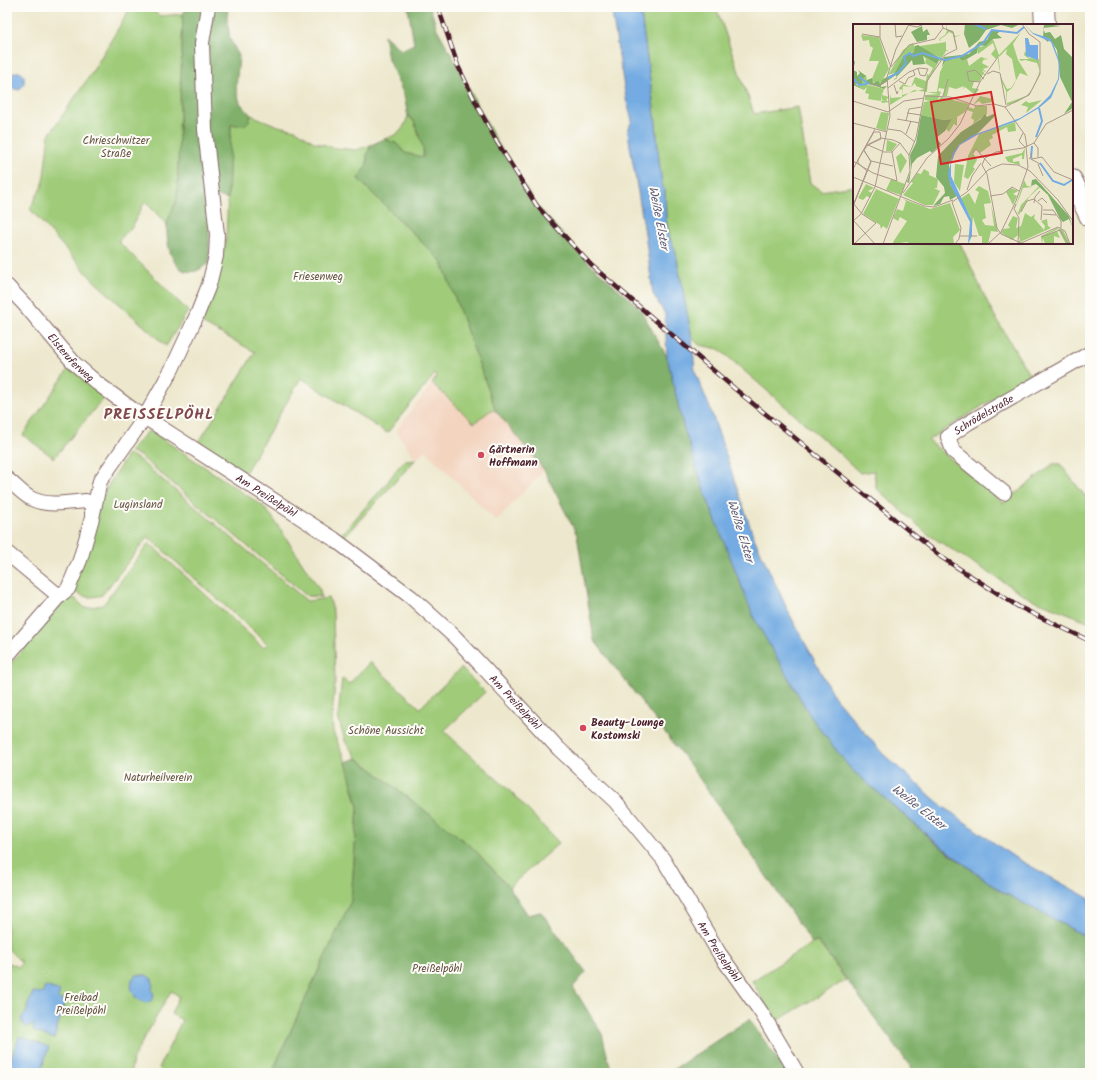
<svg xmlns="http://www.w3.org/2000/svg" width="1097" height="1080" font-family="Kalam,sans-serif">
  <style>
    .built { fill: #f3d4bf }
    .green { fill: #a0cc7a; stroke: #757652 }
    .forest { fill: #80b06a; stroke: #65684a }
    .water { fill: #73abe2; stroke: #5e6586 }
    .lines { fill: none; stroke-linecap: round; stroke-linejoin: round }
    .minor-casing { stroke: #836564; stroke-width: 16 }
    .secondary-casing { stroke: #836564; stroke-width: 22 }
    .minor { stroke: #fff; stroke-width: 14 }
    .secondary { stroke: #fff; stroke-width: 20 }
    .rail-casing { stroke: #4a1f2b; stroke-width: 4.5 }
    .rail { stroke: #fdfcf7; stroke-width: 3; stroke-dasharray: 9; stroke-linecap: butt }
    .poi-dot { fill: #d1495b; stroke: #fdfcf7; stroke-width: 1.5 }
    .labels { text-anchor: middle; stroke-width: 4; stroke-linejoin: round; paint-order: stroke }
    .park-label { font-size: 11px; fill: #645343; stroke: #fdfcf7 }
    .street-label { font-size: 11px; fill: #4a1f2b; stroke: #fdfcf7 }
    .poi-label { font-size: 11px; font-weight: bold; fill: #4a1f2b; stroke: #fdfcf7; text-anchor: start }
    .water-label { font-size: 12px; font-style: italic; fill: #5a5774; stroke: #fdfcf7 }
    .district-label { font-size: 15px; font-weight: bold; letter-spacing: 1px; fill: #81494d; stroke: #fdfcf7 }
    .inset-river { fill: none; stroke: #73abe2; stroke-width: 2 }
    .inset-road { fill: none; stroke: #ac988c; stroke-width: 1 }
    .view { fill: #d62828; fill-opacity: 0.15; stroke: #d62828; stroke-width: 2 }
    .inset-edge { fill: none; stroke: #4a1f2b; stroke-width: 2 }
  </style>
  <rect width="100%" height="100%" fill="#fdfcf7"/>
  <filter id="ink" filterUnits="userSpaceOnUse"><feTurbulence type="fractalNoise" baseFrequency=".025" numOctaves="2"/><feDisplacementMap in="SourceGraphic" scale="8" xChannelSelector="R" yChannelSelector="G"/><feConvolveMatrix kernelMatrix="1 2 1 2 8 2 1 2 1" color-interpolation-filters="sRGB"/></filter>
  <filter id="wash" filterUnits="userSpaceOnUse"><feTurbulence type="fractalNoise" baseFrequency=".012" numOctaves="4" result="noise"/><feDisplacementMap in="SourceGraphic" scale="16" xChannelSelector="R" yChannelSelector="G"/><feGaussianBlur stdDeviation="0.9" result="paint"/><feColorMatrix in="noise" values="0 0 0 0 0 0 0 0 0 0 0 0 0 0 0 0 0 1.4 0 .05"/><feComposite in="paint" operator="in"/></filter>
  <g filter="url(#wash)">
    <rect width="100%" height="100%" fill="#ede8cd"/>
    <path class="built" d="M432,383L474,423L491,410L496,411L544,470L496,521L425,450L416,459L396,431Z"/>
    <path class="green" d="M131,7H147L160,16L183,14L177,199L167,225L145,201L132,227L118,241L188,311L166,346L93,280L30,209L43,184L49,135L91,74Z
      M640,7H716L754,114L798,107L810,183L821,191L854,186V243H960L990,308L1030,376L928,440L1004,503L1053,464H1060L1085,496L1090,492V622L1029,598L929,535L876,488L874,471L860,473L839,453L719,349L699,345L692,338L675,249L670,239L666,220L665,191L662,184L659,161L656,123Z
      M251,115L278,126L296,130L314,142L336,148L356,150L371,145L367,155V164L358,179L442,262L496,411L491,410L474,423L432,383L437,377L435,374L387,433L301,378L245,473L199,442L255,352L200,322L214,291L226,239L231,125L249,121Z
      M408,116L414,121L424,148L423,158L405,153L396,143L384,139C399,135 403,131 408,116Z
      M70,367L106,395L54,458L23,435Z
      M149,430L263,506L273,518L320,590L321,597L307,596L140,456L130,451Z
      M128,454L138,459L307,601L328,598L331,603L333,613L335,683L332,717L333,732L346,762L358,807L351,901L300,1010L272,1073H164L159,1068L182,1020L171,1014L179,996L171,991L133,1058L131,1072L133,1073H7V962L19,967L21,962L7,948V668L70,594L85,608L103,605L149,543L263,647L268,644L148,537L102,595C90,599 81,597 72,589L99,500Z
      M416,459L343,538L340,536L386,484L400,465L406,460Z
      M370,662L420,708L461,668L485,692L444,731L510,791L559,843L509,887L472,847L357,758L345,741L338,717L342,678L349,684Z
      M818,942L846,980L775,1022L752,981L812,943Z"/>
    <path class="forest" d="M187,7H228L227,18L230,39L239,56L236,88L240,103L251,115L249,121L245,125H231L228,199L218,196L207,208L209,230V263C205,265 200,270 196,271C172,277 166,243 167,226C168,217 174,207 177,199L183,14Z
      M408,7H430L437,29L458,66L478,107L497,142L537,206L591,265L639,307L667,357L683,425L703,488L754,617L811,717L850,768L934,842L999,890L1090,939V1073H915L819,942L812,943L693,769L594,640L577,535L544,470L496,411L442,262L358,179L367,164V155L371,145L384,139L396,143L405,153L423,157V148L414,121L408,116L404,95L388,59L384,35L401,50L414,44Z
      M357,758L472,847L509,887L528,915L541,912L586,972L573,987L602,1034L609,1063L615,1073H272L300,1010L351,901L358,807L346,762Z
      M749,1019L787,1073H668Z"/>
    <path class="water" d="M611,7H640L656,123L659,161L662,184L665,191L666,220L670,239L675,249L692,338L695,372L710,408L754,538L790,615L833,695L883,754L941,805L1014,857L1090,899V939L999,890L934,841L850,768L811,717L754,618L703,488L683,425L667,357L665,314L653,294L645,233L630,146L628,131L632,120L626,99Z
      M15,72H20L24,76V84L19,90L7,87V74L11,75Z
      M137,975H146L152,979L153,985L152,989C155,996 154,1001 146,1003L136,998L131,989L132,979Z
      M45,986L60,991L58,999L65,1001L54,1039L33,1031L34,1025L26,1027L23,1024L21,1019L24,1014L27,1012V1007L33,992L43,993Z
      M19,1036L49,1047L40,1073H7V1070Z"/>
  </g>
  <g filter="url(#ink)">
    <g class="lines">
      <defs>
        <g id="minor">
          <path id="s1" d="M7,286L25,305L74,363L97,383L132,409L334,539L411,597L455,637L559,749L615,801L663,859L719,953L761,1012L797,1073"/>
          <path d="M7,479C15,485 23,495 32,499C49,507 69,502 86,501C93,504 92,509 92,515"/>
          <path id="s2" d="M1004,493L953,451L948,437L968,423L1090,353"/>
          <path d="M7,553L59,596"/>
          <path d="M7,656L59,596L68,589L80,560L92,518L100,481L145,417L172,369L197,315L209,285L216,256L217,234L205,130L202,43L208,7"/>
        </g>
        <path id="secondary" d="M1044,7L1045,25
          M1072,180L1090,217"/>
      </defs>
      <use href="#minor" class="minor-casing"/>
      <use href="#secondary" class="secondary-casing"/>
      <use href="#minor" class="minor"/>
      <use href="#secondary" class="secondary"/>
      <defs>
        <path id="rail" d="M438,7L458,66L478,107L497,142L537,206L591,265L735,389L941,557L1019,607L1090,641"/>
      </defs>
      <use href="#rail" class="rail-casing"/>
      <use href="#rail" class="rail"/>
    </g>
  </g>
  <g class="poi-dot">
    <circle cx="481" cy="455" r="4"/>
    <circle cx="583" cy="728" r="4"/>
  </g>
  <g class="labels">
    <g class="park-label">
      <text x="116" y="144">Chrieschwitzer<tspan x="116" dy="13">Straße</tspan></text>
      <text x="318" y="280">Friesenweg</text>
      <text x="138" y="508">Luginsland</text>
      <text x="386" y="734">Schöne Aussicht</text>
      <text x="158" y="781">Naturheilverein</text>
      <text x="437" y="972">Preißelpöhl</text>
      <text x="81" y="1001">Freibad<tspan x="81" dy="13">Preißelpöhl</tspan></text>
    </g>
    <g class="street-label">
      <text dy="4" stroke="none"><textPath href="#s1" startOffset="96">Elsteruferweg</textPath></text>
      <text dy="4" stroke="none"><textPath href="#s2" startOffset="123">Schrödelstraße</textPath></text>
      <text dy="4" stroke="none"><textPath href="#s1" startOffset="336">Am Preißelpöhl</textPath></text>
      <text dy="4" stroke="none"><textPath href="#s1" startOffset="661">Am Preißelpöhl</textPath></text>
      <text dy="4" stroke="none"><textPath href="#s1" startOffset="985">Am Preißelpöhl</textPath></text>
    </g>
    <g class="poi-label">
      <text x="489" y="453">Gärtnerin<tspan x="489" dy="13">Hoffmann</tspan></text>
      <text x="591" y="726">Beauty-Lounge<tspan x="591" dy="13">Kostomski</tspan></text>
    </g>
    <g class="water-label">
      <text transform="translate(659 218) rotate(79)" y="4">Weiße Elster</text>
      <text transform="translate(741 531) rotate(73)" y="4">Weiße Elster</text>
      <text transform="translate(919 807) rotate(38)" y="4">Weiße Elster</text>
    </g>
    <g class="district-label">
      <text x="159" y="419">PREISSELPÖHL</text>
    </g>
  </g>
  <g transform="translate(853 24)">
    <rect width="220" height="220" fill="#ede8cd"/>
    <path d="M94,0V5L100,7L102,12L108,11L102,13L103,25L100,10L96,8L92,12L87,15L88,17H93V26L96,27H93L89,34L70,26L67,22L93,18L92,17H88L86,16L87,14L92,11L94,7L93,5ZM168,8L160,20L165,36L175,52L167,49L159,64L154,68V79L173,72L179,66L187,47L184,39L172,36L168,37L166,35H176L171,31L172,27L176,34L186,35L187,50L180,65L176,71L164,78L154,81L153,67L148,56V53L154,65L158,64L163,56L159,35L153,30L154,25L146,33V37L147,45V48L145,37L146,32L143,35L138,30L133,36L131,35L129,39L136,43L130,45L134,49L129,46L133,52L130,50L127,57L121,58L119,64L126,65L122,71L112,63L110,65L111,62L103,65L96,63L94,72H90L92,65L86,64L85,67L88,68L84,78L88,73L116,80L112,88L104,93V102L101,100L96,108L93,105L99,95L91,96L68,91L71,78L77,77L72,76V71L86,70L61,66L37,81V70L38,74L49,73V65L47,66L46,64L50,60L58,63L62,53L73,57L74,50L76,51L80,44L72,39L73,35L70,32L84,40L87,35L90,37H86L75,57L74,68H84L87,48L92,38L105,33L109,37L114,35L116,42L128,33L134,35L142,25L140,19L125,30L124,24L126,21L127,23L134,21L140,15L146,31ZM62,59L63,62L71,65L49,71L50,62L58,63ZM8,11L26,13L36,45L27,60L18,57L26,37H16L20,24L17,22L16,16L10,17ZM60,19L63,25L61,28L56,29L44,48L35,51L50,26ZM1,50L4,56L13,51L15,62L16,61L31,65L29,71L36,73L33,76L36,78L29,79L28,77L32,76H29L28,71V77L15,75L16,70L12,69L14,63L11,66L0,59L5,62L8,60L1,56ZM127,72L140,75L139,78L129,80L126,77L120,81ZM189,76L173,89L175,83L168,81L173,77L176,79ZM122,82H134V90L120,100L121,96L118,94L120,88L114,86L115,83L121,85ZM28,88L36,89L33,107L23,104ZM162,98L163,107L155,108L154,103L139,111L140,114L136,116L138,121L127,129L123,125L120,129L124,136L120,143L122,145L115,155L111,153L115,132L126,110ZM34,116L44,120L39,127H33ZM172,124L171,135H169V131L160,135V138L166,137L167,141L155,138L152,133L169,129ZM48,129L54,137L47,150L43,133ZM102,140L111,141L107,167L101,158ZM71,145L76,148V151L85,155L84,164H81L87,167L80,181H71L50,171L60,159L58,158L64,149L68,150ZM38,155L52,160L48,171L33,166ZM171,156L174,162L180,163L170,164L162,185L165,189L168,181L185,163H187L176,173L166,191L162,185ZM13,160L21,164L15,167L19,169L17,174L14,172L10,176L5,174ZM126,162L135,167L138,179L131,180L133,194L129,196L132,201L141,202L138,181L145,208L138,207L135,220H129V212H126L120,193L119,203L117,192L107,175L116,169L122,180L126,168L122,166ZM158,164L165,167L160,170L164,172L160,181L153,168ZM23,165L46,175L34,205L30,202L28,205L27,201L10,190ZM50,175L77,185L97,179L107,206L100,213L101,219L58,220L54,218L41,220L40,218L54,197L47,193L45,197L40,194L44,185L50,187L53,177ZM172,189L178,193L182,190L181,194L191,206L192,202L188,197L194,195L195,202L198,204L165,219L167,216L164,207L165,211L159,216L148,209L150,205L157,204L155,201L160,192L165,194L163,204L168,202ZM204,204L210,206L217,220H213L205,205L191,212L204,207L207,214L201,212V220H192L190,214L189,220L188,212Z" fill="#a0cc7a" fill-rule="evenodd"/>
    <path d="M112,0H167L159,4L148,1L133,6L126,16L116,24L111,10ZM191,0L208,2L190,4L192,9L197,8L202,15L208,11L211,25L220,34V84L211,90L219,78L207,53L204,26L196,14L195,18L190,14ZM69,2L70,8L74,5L77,11H74V16L64,18L58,8ZM139,6L147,7L144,10L149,14L140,15L133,22L125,21L124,29L114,35L109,37L105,33L92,38L89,43L91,33L116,30L126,18L134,16ZM65,21L87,34L84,40L70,32L72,40L60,41L59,36L40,57L36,60L44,54L43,51L28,61V63L34,62L31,65L14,59V56L19,54L20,59L25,57L27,60L30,55L41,50L51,32L61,28L62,22ZM0,35L2,38L0,46L4,48V52L7,49L5,46L13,52L9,55V61L2,60L11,66L0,61ZM132,90L134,93L140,90L143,91L125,109L106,121L96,140L97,160L104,172L97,176L96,172L91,173L87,180L80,182L92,169L91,163L83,153L85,132L108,108L128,95ZM68,91L91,96L99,95L92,107L83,114L88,120L79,129L77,127L64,134L59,140L56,159L54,158L58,146L57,131L63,119ZM183,155L216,192L220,204L216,195L210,198L207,195L195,171L183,160L178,162L179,156Z" fill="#80b06a"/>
    <path d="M171,0L180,9L196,14L200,19L207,39L206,55L198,74L186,84L164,97L124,111L107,121L102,129L98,140V152L119,197V212L115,220L117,198L97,160L95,150L100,129L106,121L118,112L167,94L185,83L197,71L205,55L206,39L198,18L180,10ZM172,14H175L177,21H185V36L173,32Z" fill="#73abe2"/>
    <path class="inset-river" d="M121,0L133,5M6,53L16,60M0,54L6,61L14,60M35,54L46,48L53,39L51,33L57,29L60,32L69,29L92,36L109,32L130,19L139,6L164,9L171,3M183,113L189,97L186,84M178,134L179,122M187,139L200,157L211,161L219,156"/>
    <path class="inset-road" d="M27,0V14L38,43L56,21L82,15L90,4M42,0L43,13L49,12M55,1L64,3L71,0M9,10L27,13M134,50L140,47L147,49L153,81M46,57L52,60L55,54L62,51L60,46M127,58L116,57L114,48L122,46L131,55M16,60L26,62L34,57M41,61L44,70L45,67M35,64L56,48L66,44L75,45L72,52L67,51L65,44M72,72L97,73L124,82L141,80L152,83L172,111L174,123M90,72L95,55M0,77L35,88L51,77L71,74M152,83L176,71L187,50V18L176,10L169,0M54,89L68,91M44,95L67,99M53,97L56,85L69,83M0,99L34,108M35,105L48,107L62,118M170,109L166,117L172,123M53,110L58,97M181,119L185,124V133M14,121L28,114L40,116L47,119L56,131L57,147L30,220M15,121L31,128H39L47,119M11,127L18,137L40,142M39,128L44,157M120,129L123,125L138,142M178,129L179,135L189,133L201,148L220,156M56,131L63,114L74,57L92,31L104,25L100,8L90,4L89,0M176,134L187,140M0,137L20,149L44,157M185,140L190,152M0,145L22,105M134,150L144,204L148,210L168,219L205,203L212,207L217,220M134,150L129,141L132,134L143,128L170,124L181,119L193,100L220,86M0,153L71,182L81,183L100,176M114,166L119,152L128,139M50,169L74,134L96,114L107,100L127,58L145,33M137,172L150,170L159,163L166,167M185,177L189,174L194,179M0,179L9,190L23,199L1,220M181,179L182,173L187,167M163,180L161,185L166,194L165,219M0,182L18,137M0,182L14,147L5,139V136L21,108H27L28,115L15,121L11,126L18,138L0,182M190,186H200L208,197V204M168,188L174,177L181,175L189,182L188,196M190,190L203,191M0,196L22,220M0,197L8,190L22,163L37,92L34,53L43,25L56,0M107,212H124M188,213L207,206L215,220M102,220L106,215L108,204L99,178L114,168L135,146L149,140L165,141L177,147L205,176L220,197M135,220L148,208L163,177L175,143L173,123"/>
    <path class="view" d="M138,68L149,129L88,140L78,78Z"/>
    <rect width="220" height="220" class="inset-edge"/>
  </g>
  <rect width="1097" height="1080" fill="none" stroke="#fdfcf7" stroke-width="24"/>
</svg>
